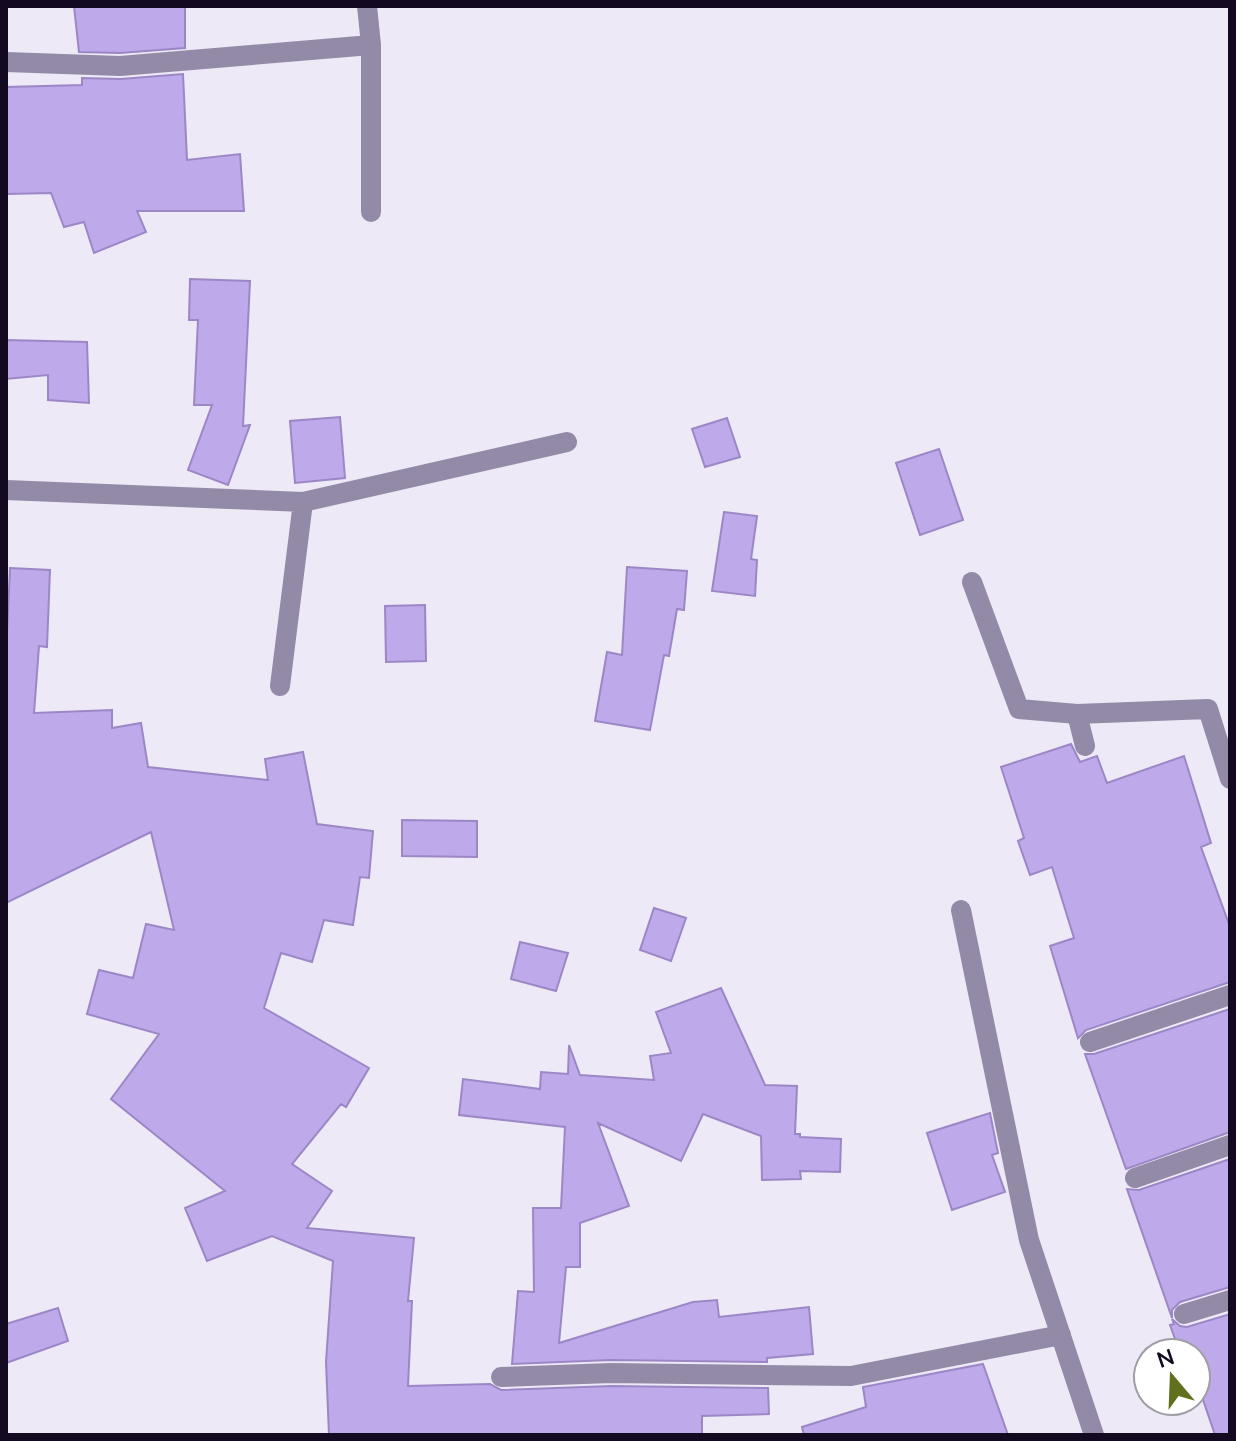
<svg xmlns="http://www.w3.org/2000/svg" width="1236" height="1441" font-family="'Nunito Sans',sans-serif">
  <style>
    .building { fill: #bea9ea; stroke: #9c87c6; stroke-width: 2 }
    .lines { fill: none; stroke-linecap: round; stroke-linejoin: round }
    .service { stroke: #938aa7; stroke-width: 20 }
    .minor { stroke: #938aa7; stroke-width: 20 }
  </style>
  <rect width="100%" height="100%" fill="#ede9f6"/>
  <path class="building" d="M74,6H185V48L120,53L79,52Z
    M183,74L187,160L240,154L244,211H137L146,232L94,253L84,222L64,227L51,193L6,194V87L82,85V78L121,79Z
    M190,279L250,281L243,426L250,425L228,485L188,470L212,405H194L198,320H189Z
    M6,340L87,342L89,403L48,400V375L6,379Z
    M340,417L345,478L295,483L290,421Z
    M727,418L740,457L705,467L692,429Z
    M939,449L963,520L920,535L896,463Z
    M724,512L757,516L751,559L757,560L755,596L712,591Z
    M627,567L687,571L684,610L677,609L669,656L664,655L650,730L595,721L607,652L622,655Z
    M10,568L50,570L47,647L39,646L34,713L112,710V728L141,723L148,767L268,780L265,759L303,752L317,824L373,831L369,878L360,877L353,925L324,920L312,962L281,953L264,1008L369,1068L346,1107L341,1104L292,1164L332,1191L307,1228L414,1238L408,1301H412L408,1386L490,1384L501,1390L611,1386L768,1388L769,1414L702,1416V1435H329L326,1362L333,1261L272,1236L207,1261L185,1208L225,1191L111,1099L159,1034L87,1014L99,970L133,978L146,924L174,930L151,832L6,903V655Z
    M425,605L426,661L386,662L385,606Z
    M1071,744L1080,762L1097,756L1107,783L1184,756L1211,843L1201,847L1230,927V982L1086,1030L1078,1038L1050,946L1074,938L1052,867L1030,875L1018,841L1024,838L1001,767Z
    M402,820L477,821V857L402,856Z
    M654,908L686,918L671,961L640,950Z
    M520,942L568,953L556,991L511,979Z
    M721,988L765,1085L797,1086L795,1134H800V1137L841,1139L840,1172L800,1171L801,1179L762,1180L761,1136L703,1114L681,1161L598,1123L629,1206L580,1223V1267H566L559,1343L693,1302L717,1300L719,1317L809,1307L813,1354L767,1358V1362L611,1360L512,1364L518,1291L534,1292L533,1208H561L565,1127L459,1115L463,1079L540,1089L541,1072L568,1074L569,1045L580,1075L654,1080L650,1056L671,1053L656,1012Z
    M1230,1009V1132L1126,1169L1085,1054H1094Z
    M990,1113L998,1153L992,1155L1005,1192L952,1210L927,1133Z
    M1230,1159V1287L1180,1302L1172,1310V1318L1127,1189L1139,1190Z
    M58,1308L68,1341L6,1363V1324Z
    M1230,1314V1435H1215L1196,1379V1353H1180L1170,1325L1174,1324L1172,1319L1180,1326L1187,1327Z
    M983,1364L1008,1435H804L802,1427L866,1407L863,1387Z"/>
  <g class="lines">
    <path class="service" d="M1077,714L1085,746
      M1090,1042L1230,995
      M1135,1178L1230,1145
      M1184,1314L1230,1300"/>
    <path class="minor" d="M367,6L371,45V212
      M6,62L120,66L371,45
      M6,490L303,502L567,442
      M972,582L1019,709L1077,714L1208,709L1230,779
      M280,686L303,502
      M961,910L1029,1240L1094,1435
      M501,1377L611,1373L851,1376L1061,1335"/>
  </g>
  <rect width="1236" height="1441" fill="none" stroke="#130a21" stroke-width="16"/>
  <g transform="translate(1172 1377) rotate(341)"><circle r="38" fill="#ffffff" stroke="#a19da6" stroke-width="2"/>
  <path d="M0-6L14 30L0 20L-14 30Z" fill="#61701c"/>
  <text y="-12" font-size="22" font-weight="bold" text-anchor="middle" fill="#130a21">N</text>
  </g>
</svg>
